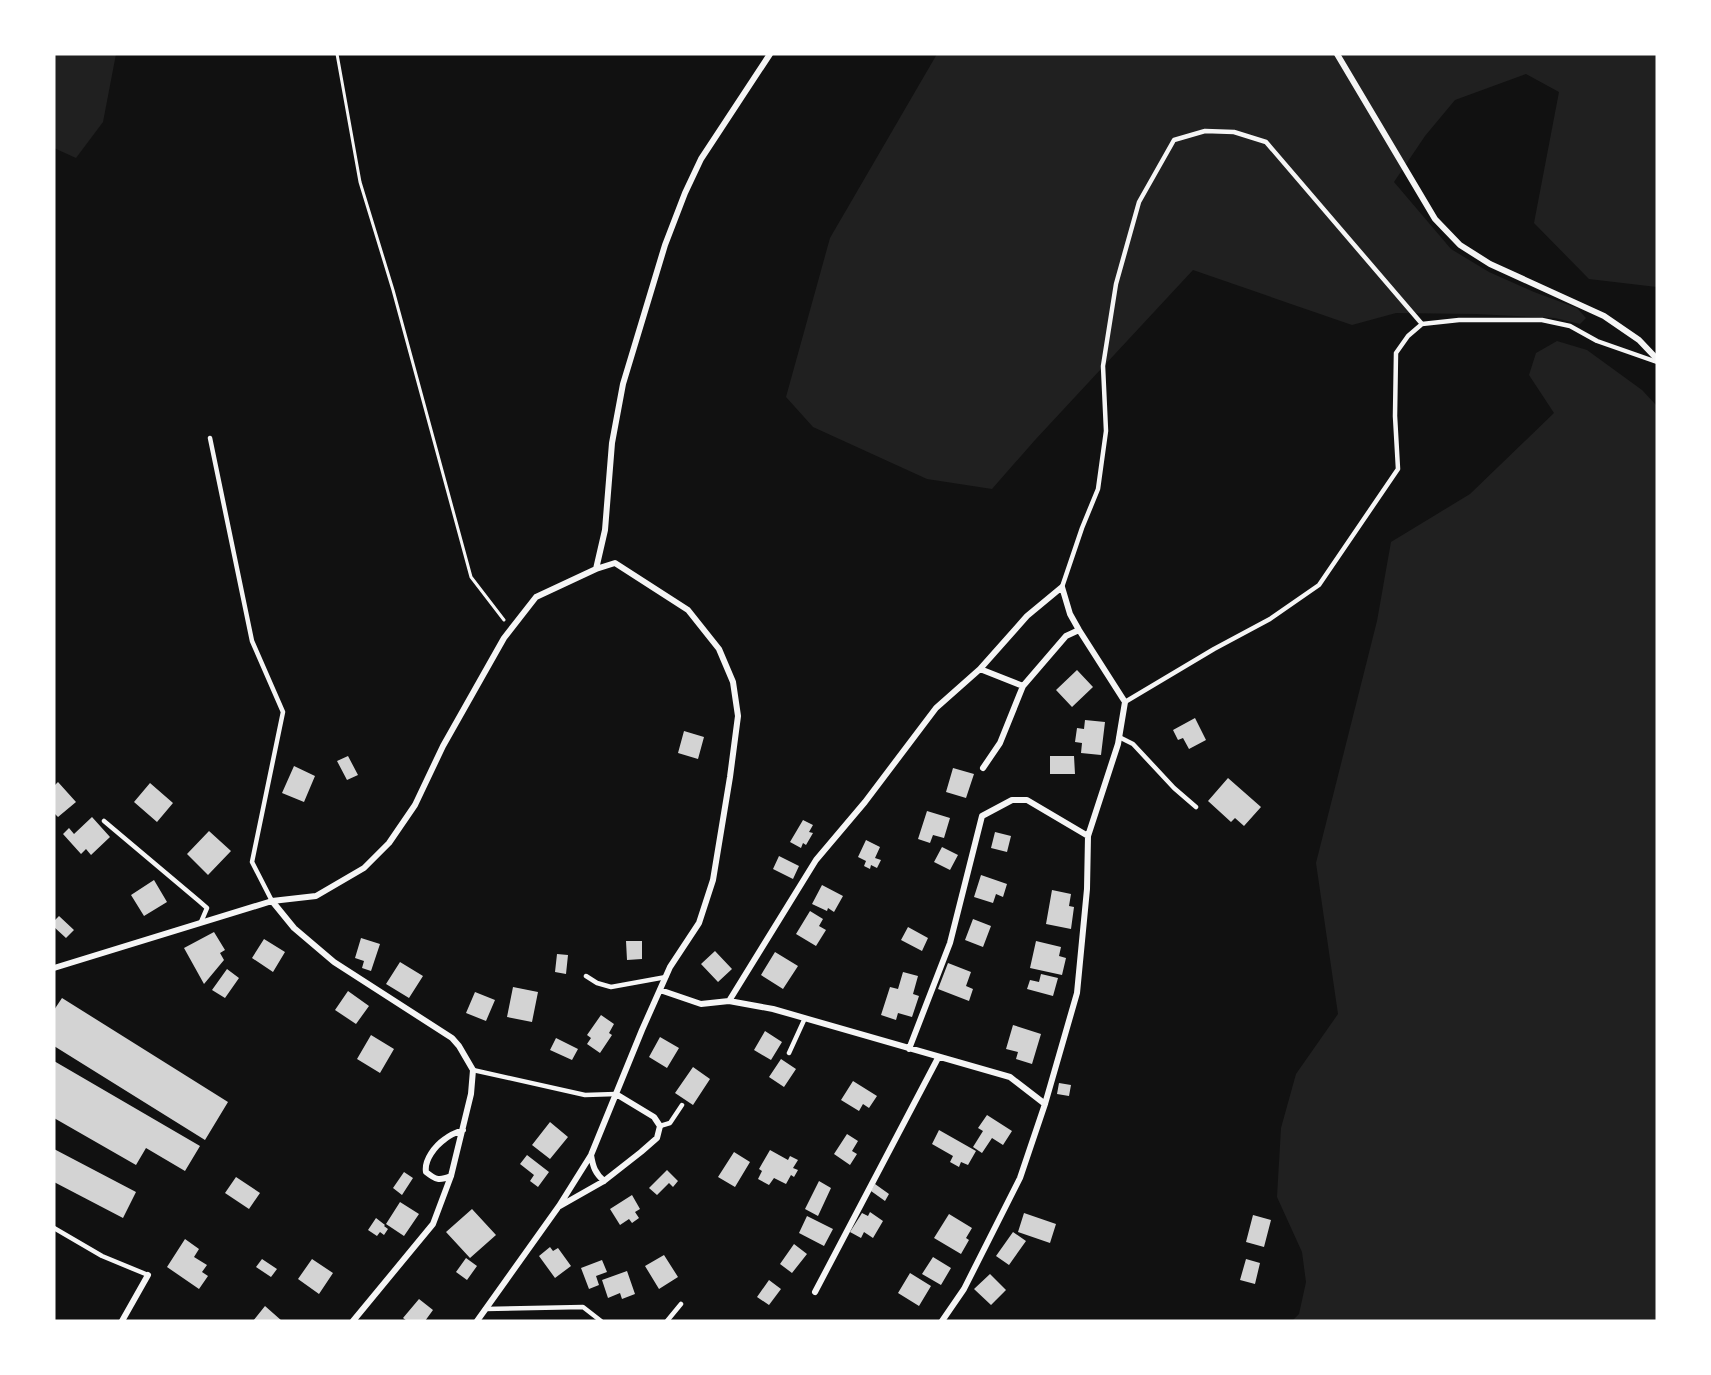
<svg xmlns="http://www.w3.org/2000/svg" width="1711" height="1375" font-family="Mulish,sans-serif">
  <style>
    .green { fill: #202020 }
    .building { fill: #d3d3d3 }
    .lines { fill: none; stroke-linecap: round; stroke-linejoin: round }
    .path { stroke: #f5f5f5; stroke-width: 3 }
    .service { stroke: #f5f5f5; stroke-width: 4.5 }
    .minor { stroke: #f5f5f5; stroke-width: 6 }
  </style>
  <rect width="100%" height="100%" fill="#111"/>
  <path class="green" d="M54,54H116L103,122L76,158L54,148Z
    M937,54H1657V287L1589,279L1534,223L1559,92L1526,74L1455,100L1425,136L1394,182L1451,249L1489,272L1534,292L1577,308L1586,318L1580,324L1555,318L1476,314L1396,313L1352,325L1193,270L1035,440L992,489L927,479L813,427L786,397L830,238Z
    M1557,341L1587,350L1642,390L1657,406V1321H1292L1299,1314L1306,1282L1302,1252L1277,1197L1281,1128L1296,1074L1338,1014L1316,863L1377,621L1391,542L1470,494L1554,413L1529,375L1536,353Z"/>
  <path class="building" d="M1077,670L1093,687L1072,707L1056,690Z
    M1195,718L1206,740L1189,749L1183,738L1178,740L1173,730Z
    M1085,720L1105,722L1101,755L1081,753L1082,743L1075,742L1077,728L1084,729Z
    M684,731L704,737L698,759L678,753Z
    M348,756L358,775L347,780L337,761Z
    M1050,756H1074L1075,774H1050Z
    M294,766L315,776L304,802L282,793Z
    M953,768L974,774L966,798L946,792Z
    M1228,778L1261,807L1244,826L1235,818L1231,822L1208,801Z
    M58,782L76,802L58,817L54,813V786Z
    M150,783L173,803L157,822L134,802Z
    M927,811L950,818L944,838L933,835L930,843L918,839Z
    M92,817L110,837L91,855L86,849L81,854L63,834L69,828L74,834Z
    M803,820L813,825L809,832L813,833L806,845L803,843L801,848L790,842Z
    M209,831L231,851L208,875L187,854Z
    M995,832L1011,836L1007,852L991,848Z
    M866,840L880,847L875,858L881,860L877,868L871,865L870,869L864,866L866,861L858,857Z
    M942,847L958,855L950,870L934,862Z
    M779,856L799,866L793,879L773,869Z
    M981,875L1007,884L1003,897L996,894L993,903L974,897Z
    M154,880L167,902L144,916L131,895Z
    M822,885L843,896L834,912L828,908L827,911L812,904Z
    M1052,890L1071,894L1069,906L1074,907L1071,929L1046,924Z
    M810,911L823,919L819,926L826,930L816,946L796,934Z
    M59,916L74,930L66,938L54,927V921Z
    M973,919L991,926L983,947L965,940Z
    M908,927L928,938L922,951L901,940Z
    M214,932L225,950L220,953L224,960L204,984L184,948Z
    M361,938L380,944L371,971L362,968L364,961L355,958Z
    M264,939L285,952L273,972L252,958Z
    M626,941H642V959L627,960Z
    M1036,941L1061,947L1059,956L1066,958L1062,975L1030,968Z
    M715,951L732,969L718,982L701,964Z
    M775,952L798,966L783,989L761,975Z
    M557,954L568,955L566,974L555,972Z
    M400,962L423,976L409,998L386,984Z
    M948,963L971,972L966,986L973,989L969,1001L938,989Z
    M227,969L239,978L225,998L212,990Z
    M903,972L918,976L913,994L919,996L912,1017L898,1013L896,1020L881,1015L890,987L898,989Z
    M1041,974L1058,978L1053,996L1027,989L1030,980L1039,982Z
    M513,987L538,992L532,1022L507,1017Z
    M348,991L369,1006L356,1024L335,1010Z
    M475,992L495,1000L486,1021L466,1013Z
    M62,998L228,1102L205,1140L54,1046V1010Z
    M601,1015L614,1024L609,1033L612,1035L600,1053L587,1044L591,1038L587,1035Z
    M1013,1025L1041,1034L1032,1064L1016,1059L1018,1052L1006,1049Z
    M765,1031L782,1042L771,1060L754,1050Z
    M371,1035L394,1049L380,1073L357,1059Z
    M660,1037L679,1048L667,1068L649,1057Z
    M556,1038L578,1049L572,1060L550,1050Z
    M781,1059L796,1069L784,1087L769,1077Z
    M54,1061L200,1146L185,1171L146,1148L136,1165L54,1118Z
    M693,1067L710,1079L693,1105L675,1093Z
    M853,1081L877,1096L869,1108L863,1104L859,1111L841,1100Z
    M1059,1083L1071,1085L1069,1096L1057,1094Z
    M987,1115L1012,1131L1003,1145L992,1138L982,1153L973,1147L983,1131L978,1128Z
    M550,1122L568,1137L550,1159L532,1145Z
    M939,1130L976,1151L968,1165L961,1162L959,1167L950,1162L953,1156L932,1144Z
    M847,1134L858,1141L852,1151L857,1154L850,1165L834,1154Z
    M54,1149L136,1192L123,1218L54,1182Z
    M770,1150L788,1160L790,1156L798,1160L793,1168L798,1170L794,1177L791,1175L786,1184L774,1178L769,1185L758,1179L762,1171L759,1169Z
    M734,1152L750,1162L735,1187L718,1177Z
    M527,1155L549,1172L538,1187L530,1181L534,1175L520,1164Z
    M667,1170L678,1181L673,1187L669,1183L657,1195L649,1188Z
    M404,1172L413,1178L402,1195L393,1188Z
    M236,1177L260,1193L249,1209L225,1193Z
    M819,1181L831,1188L818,1216L805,1209Z
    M875,1184L889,1194L885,1201L871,1191Z
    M632,1195L640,1209L635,1212L639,1218L632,1223L629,1219L620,1225L610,1209Z
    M400,1202L419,1214L404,1236L386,1224Z
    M472,1209L496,1235L470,1258L446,1232Z
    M870,1212L883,1221L873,1238L864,1232L861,1238L850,1232L862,1213L868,1216Z
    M1024,1213L1056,1224L1050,1243L1018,1232Z
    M949,1214L972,1228L966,1238L969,1240L961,1254L934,1238Z
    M1253,1215L1271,1220L1264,1247L1246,1242Z
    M807,1216L833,1229L824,1246L799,1233Z
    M376,1218L385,1225L384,1226L388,1229L384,1235L380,1232L377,1236L368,1230Z
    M1013,1232L1026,1241L1009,1265L996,1256Z
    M185,1239L199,1249L194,1257L207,1265L202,1272L208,1276L199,1289L167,1267Z
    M794,1244L807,1254L792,1273L780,1264Z
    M550,1247L553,1251L558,1248L571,1266L555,1278L539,1256Z
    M664,1255L678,1277L659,1289L645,1266Z
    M933,1257L951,1268L941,1285L922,1274Z
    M466,1258L477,1266L467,1280L456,1272Z
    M262,1259L277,1269L271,1277L256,1267Z
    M312,1259L333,1273L319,1294L298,1279Z
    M1246,1259L1260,1263L1255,1284L1240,1280Z
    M602,1260L607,1272L596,1276L599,1285L589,1289L581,1268Z
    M627,1271L635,1294L622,1299L620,1293L608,1298L602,1280Z
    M910,1273L931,1286L919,1306L898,1293Z
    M990,1274L1006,1290L991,1305L974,1289Z
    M769,1280L781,1289L769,1305L757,1297Z
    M419,1299L433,1310L425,1321H407L403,1318Z
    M265,1306L282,1321H253Z"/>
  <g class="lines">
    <path class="path" d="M337,54L360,182L393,290L471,577L504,620"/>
    <path class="service" d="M210,438L252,641L283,712L252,862L272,901
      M1062,587L1082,528L1098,489L1106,431L1103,366L1116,284L1139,202L1174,140L1205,131L1234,132L1266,142L1422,324
      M1125,702L1214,649L1270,619L1319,585L1398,469L1395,416L1396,353L1408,336L1422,324L1459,320H1542L1570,326L1597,341L1657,362
      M1119,737L1133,744L1174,788L1196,807
      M104,821L199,901L207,908L201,922
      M586,976L597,983L611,987L666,977
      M789,1053L805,1018
      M473,1070L585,1095L616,1094
      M660,1126L670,1123L682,1105
      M54,1228L102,1256L148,1275
      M485,1309L583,1307L601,1321
      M667,1321L681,1304"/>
    <path class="minor" d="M1337,54L1435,219L1460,245L1490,264L1604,316L1639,340L1657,359
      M596,569L605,530L612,443L623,384L665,245L685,193L701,159L770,54
      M980,669L1023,686
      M983,768L1000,743L1023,686L1066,636L1079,630
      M272,901L294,928L334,962L452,1038L459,1046L473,1070L471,1094L451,1176L433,1224L353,1321
      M54,968L272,901L316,896L364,868L389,843L415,805L443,746L504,638L536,597L596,569L615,563L688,610L719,649L733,682L738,716L730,777L713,880L699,923L670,967L642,1030L591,1155L559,1206L477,1321
      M660,990L701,1004L729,1001L773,1009L1010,1077L1045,1104
      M729,1001L816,860L865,802L936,708L980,669L1027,616L1062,587L1070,614L1079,630L1125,702L1118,744L1088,836L1087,889L1077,993L1045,1104L1020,1178L964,1289L942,1321
      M909,1049L950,943L982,816L1012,800H1027L1088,836
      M591,1155C593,1167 595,1173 604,1181
      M451,1176C439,1181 436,1180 426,1172C424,1160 435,1146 445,1139C450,1135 457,1132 463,1130
      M560,1206L604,1181L641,1152L657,1138L660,1126L654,1117L616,1094
      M815,1292L938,1058
      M122,1321L148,1275"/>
  </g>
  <rect width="1711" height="1375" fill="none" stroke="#ffffff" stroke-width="111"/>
</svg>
